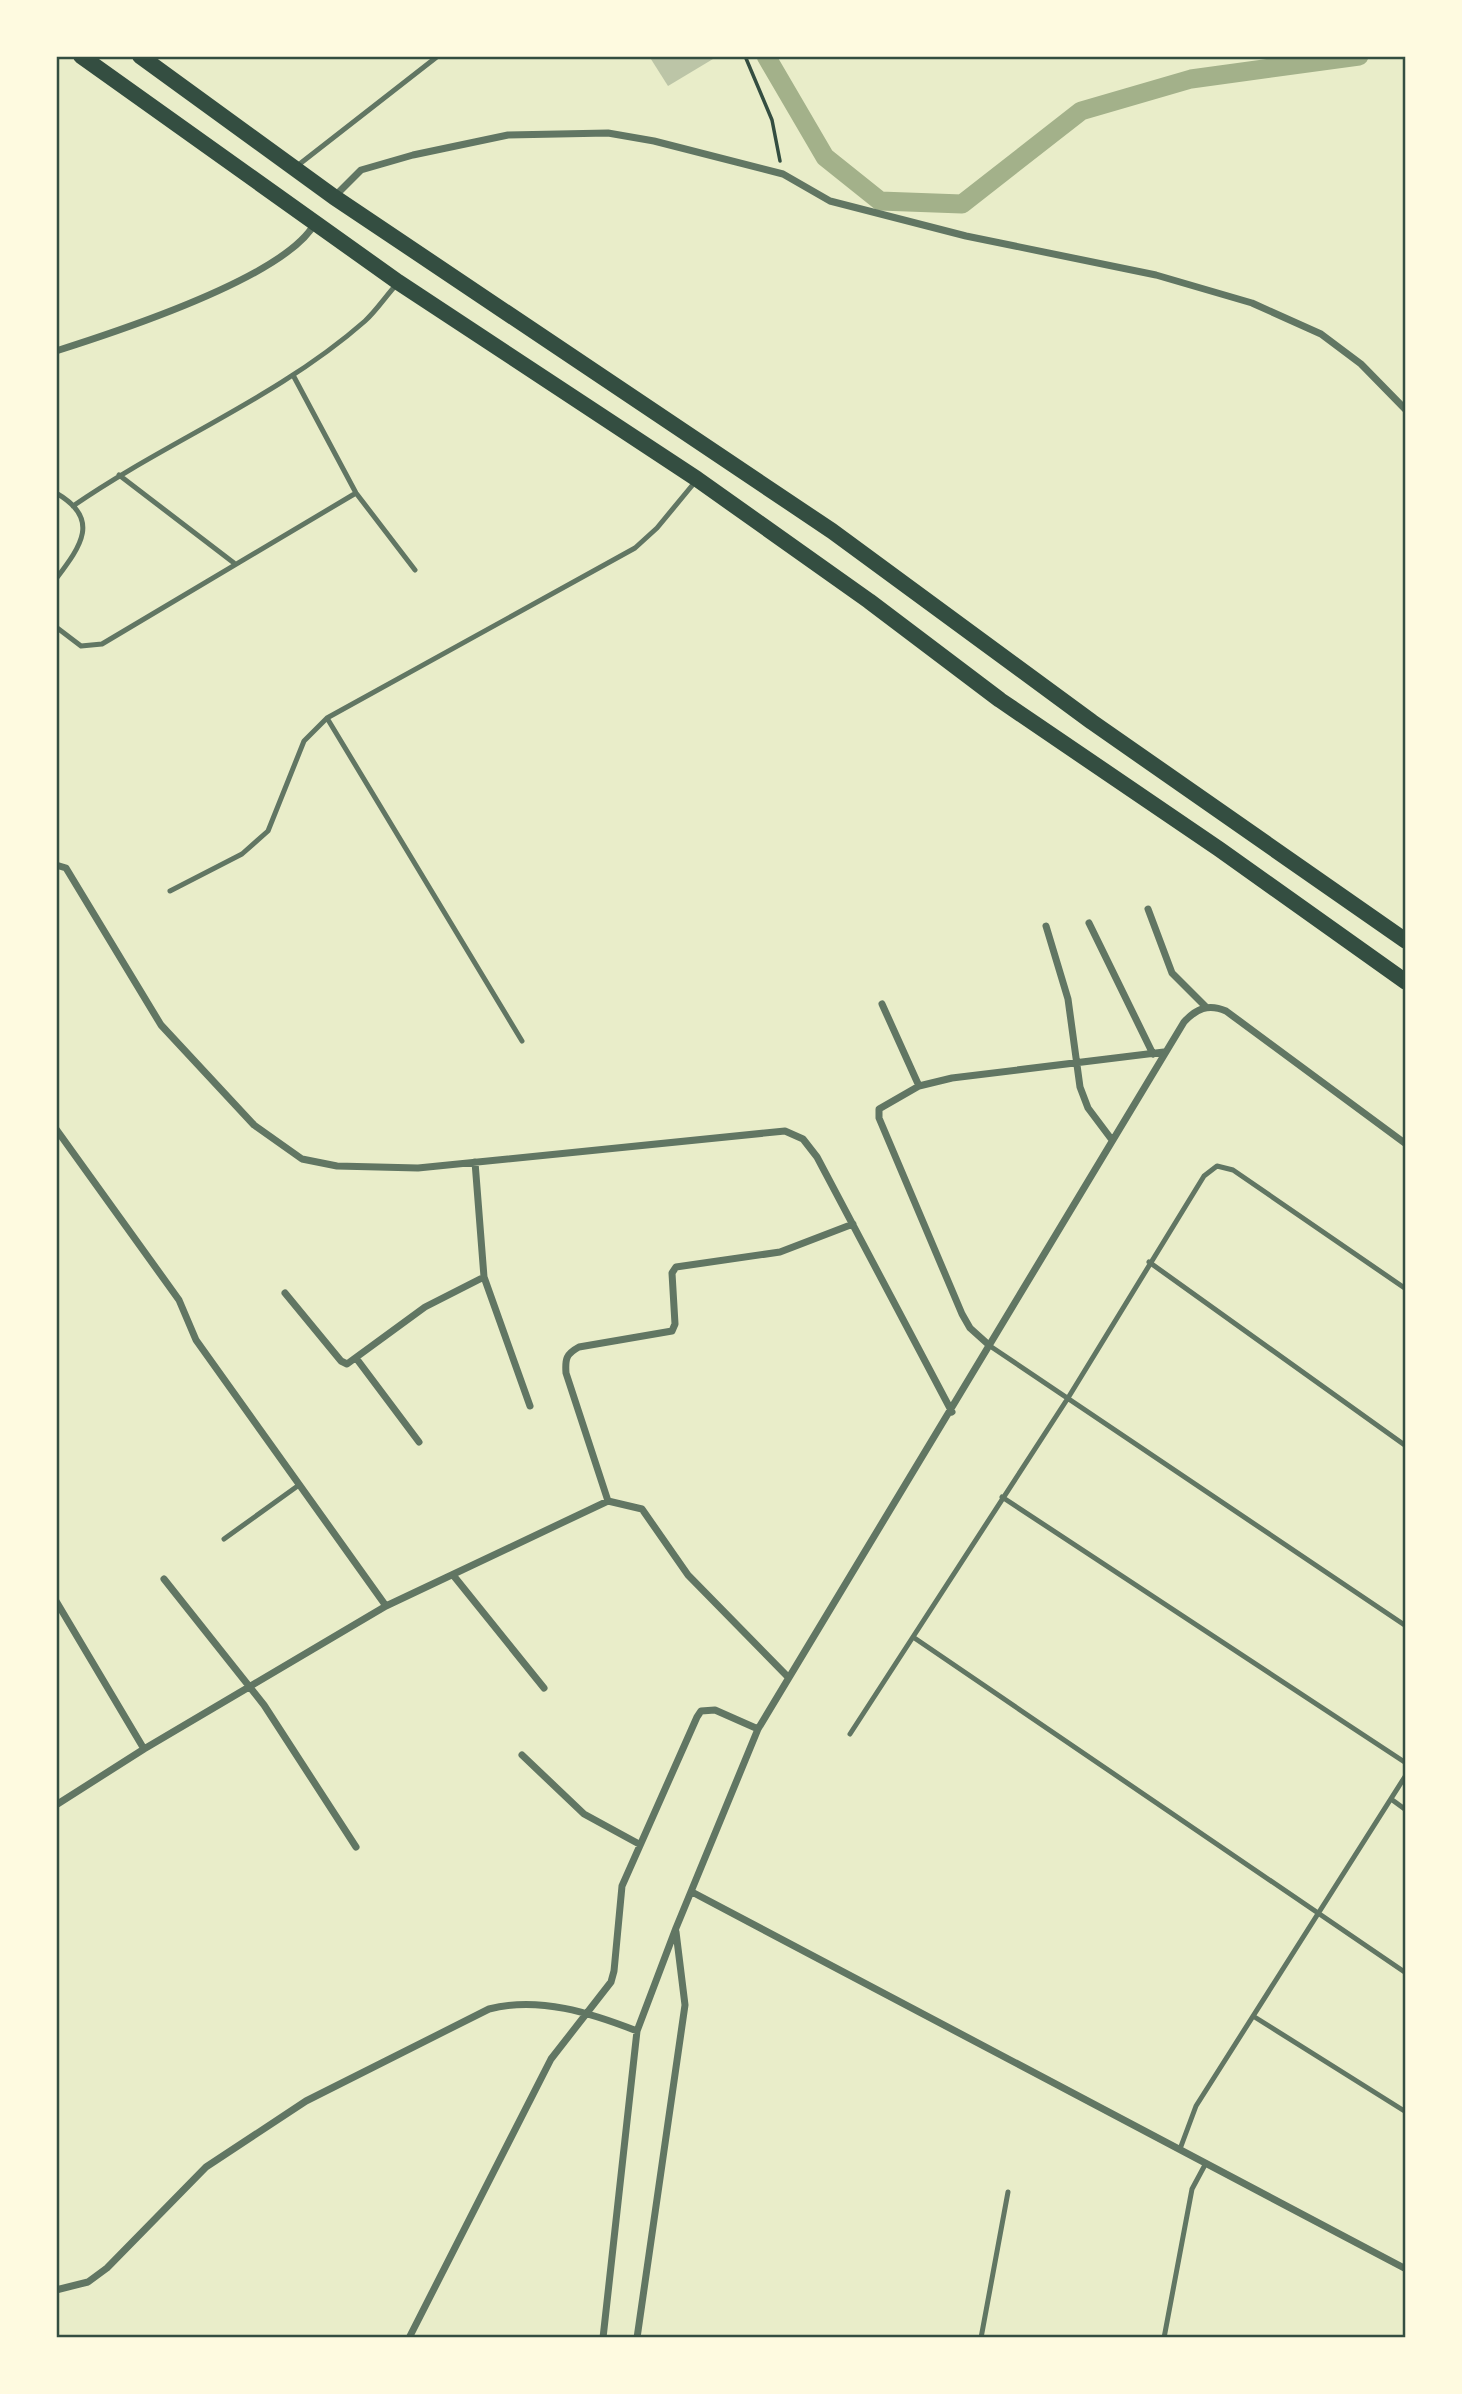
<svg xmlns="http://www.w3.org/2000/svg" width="1462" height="2394" font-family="'Playfair Display',serif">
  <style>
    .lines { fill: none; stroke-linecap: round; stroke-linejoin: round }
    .canal { stroke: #a3b18a; stroke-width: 19 }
    .building { fill: #bcc5a7 }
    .path { stroke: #344e41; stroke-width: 3.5 }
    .service { stroke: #617663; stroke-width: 5 }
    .minor { stroke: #617663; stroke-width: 7 }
    .trunk { stroke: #344e41; stroke-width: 16 }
    .neatline { fill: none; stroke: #344e41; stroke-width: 2.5 }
  </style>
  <rect width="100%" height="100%" fill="#e9edc9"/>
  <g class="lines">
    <path class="canal" d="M766,56L825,157L880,201L962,204L1081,111L1191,79L1359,56"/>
  </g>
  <path class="building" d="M649,56H718L668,86Z"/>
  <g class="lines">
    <path class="path" d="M745,56L772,120L780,161"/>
    <path class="service" d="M297,166L438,56
      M293,375L356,493L415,570
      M119,475L234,563
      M56,493C102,519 80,547 56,579
      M73,506C167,441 279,397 365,321C376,311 386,296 396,285
      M56,627L81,646L102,644L356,493
      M327,718L522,1041
      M170,891L242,854L268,831L304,741L327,718L635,548L657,528L695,482
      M1149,1262L1406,1446
      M990,1346L1406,1626
      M1002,1497L1406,1763
      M224,1539L299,1485
      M913,1637L1406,1973
      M850,1734L1068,1398L1204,1176L1217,1166L1233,1170L1406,1289
      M1391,1799L1406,1810
      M1253,2016L1406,2112
      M1180,2149L1196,2106L1406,1775
      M981,2338L1008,2192
      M1164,2338L1192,2189L1206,2163"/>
    <path class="minor" d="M335,196L361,170L413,155L508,135L608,133L654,141L783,174L830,201L966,236L1156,275L1252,303L1321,334L1361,364L1406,410
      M56,351C116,332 286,277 315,223
      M56,865L66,868L161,1025L254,1125L302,1159L337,1166L418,1168L785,1131L803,1139L817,1157L952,1412
      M1148,909L1172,973L1206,1007
      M1089,923L1153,1054
      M1046,926L1068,999L1080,1087L1088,1108L1112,1140
      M882,1004L919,1086
      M56,1129L179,1300L196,1340L386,1606
      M475,1162L484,1277L530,1406
      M285,1293L341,1361L347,1364L425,1307L484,1277
      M990,1346L970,1328L962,1314L879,1118V1109L919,1086L952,1078L1164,1052
      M356,1358L419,1442
      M608,1501L566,1373C565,1359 566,1354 579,1347L672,1331L675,1324L672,1273L676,1267L780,1252L853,1224
      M453,1575L544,1688
      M164,1579L264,1705L356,1847
      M56,1601L144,1749
      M522,1755L584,1814L639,1844
      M56,1805L144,1749L386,1606L608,1501L642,1509L688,1575L787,1676
      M692,1892L1406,2269
      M56,2290L88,2282L107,2268L206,2167L306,2101L489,2009C539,1996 591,2013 637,2031
      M409,2338L551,2059L611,1982L614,1971L622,1886L697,1717L701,1711L715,1710L758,1729
      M603,2338L637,2031L676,1928L758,1729L1184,1022C1196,1009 1208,1003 1226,1011L1406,1144
      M637,2338L685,2005L676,1932"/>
    <path class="trunk" d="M81,56L398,282L697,479L869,601L1000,700L1219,849L1406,982
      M140,56L334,197L832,531L1092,722L1406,941"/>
  </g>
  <rect width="1462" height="2394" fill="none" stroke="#fefae0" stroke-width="116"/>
  <rect x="58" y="58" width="1346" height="2278" class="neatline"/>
</svg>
